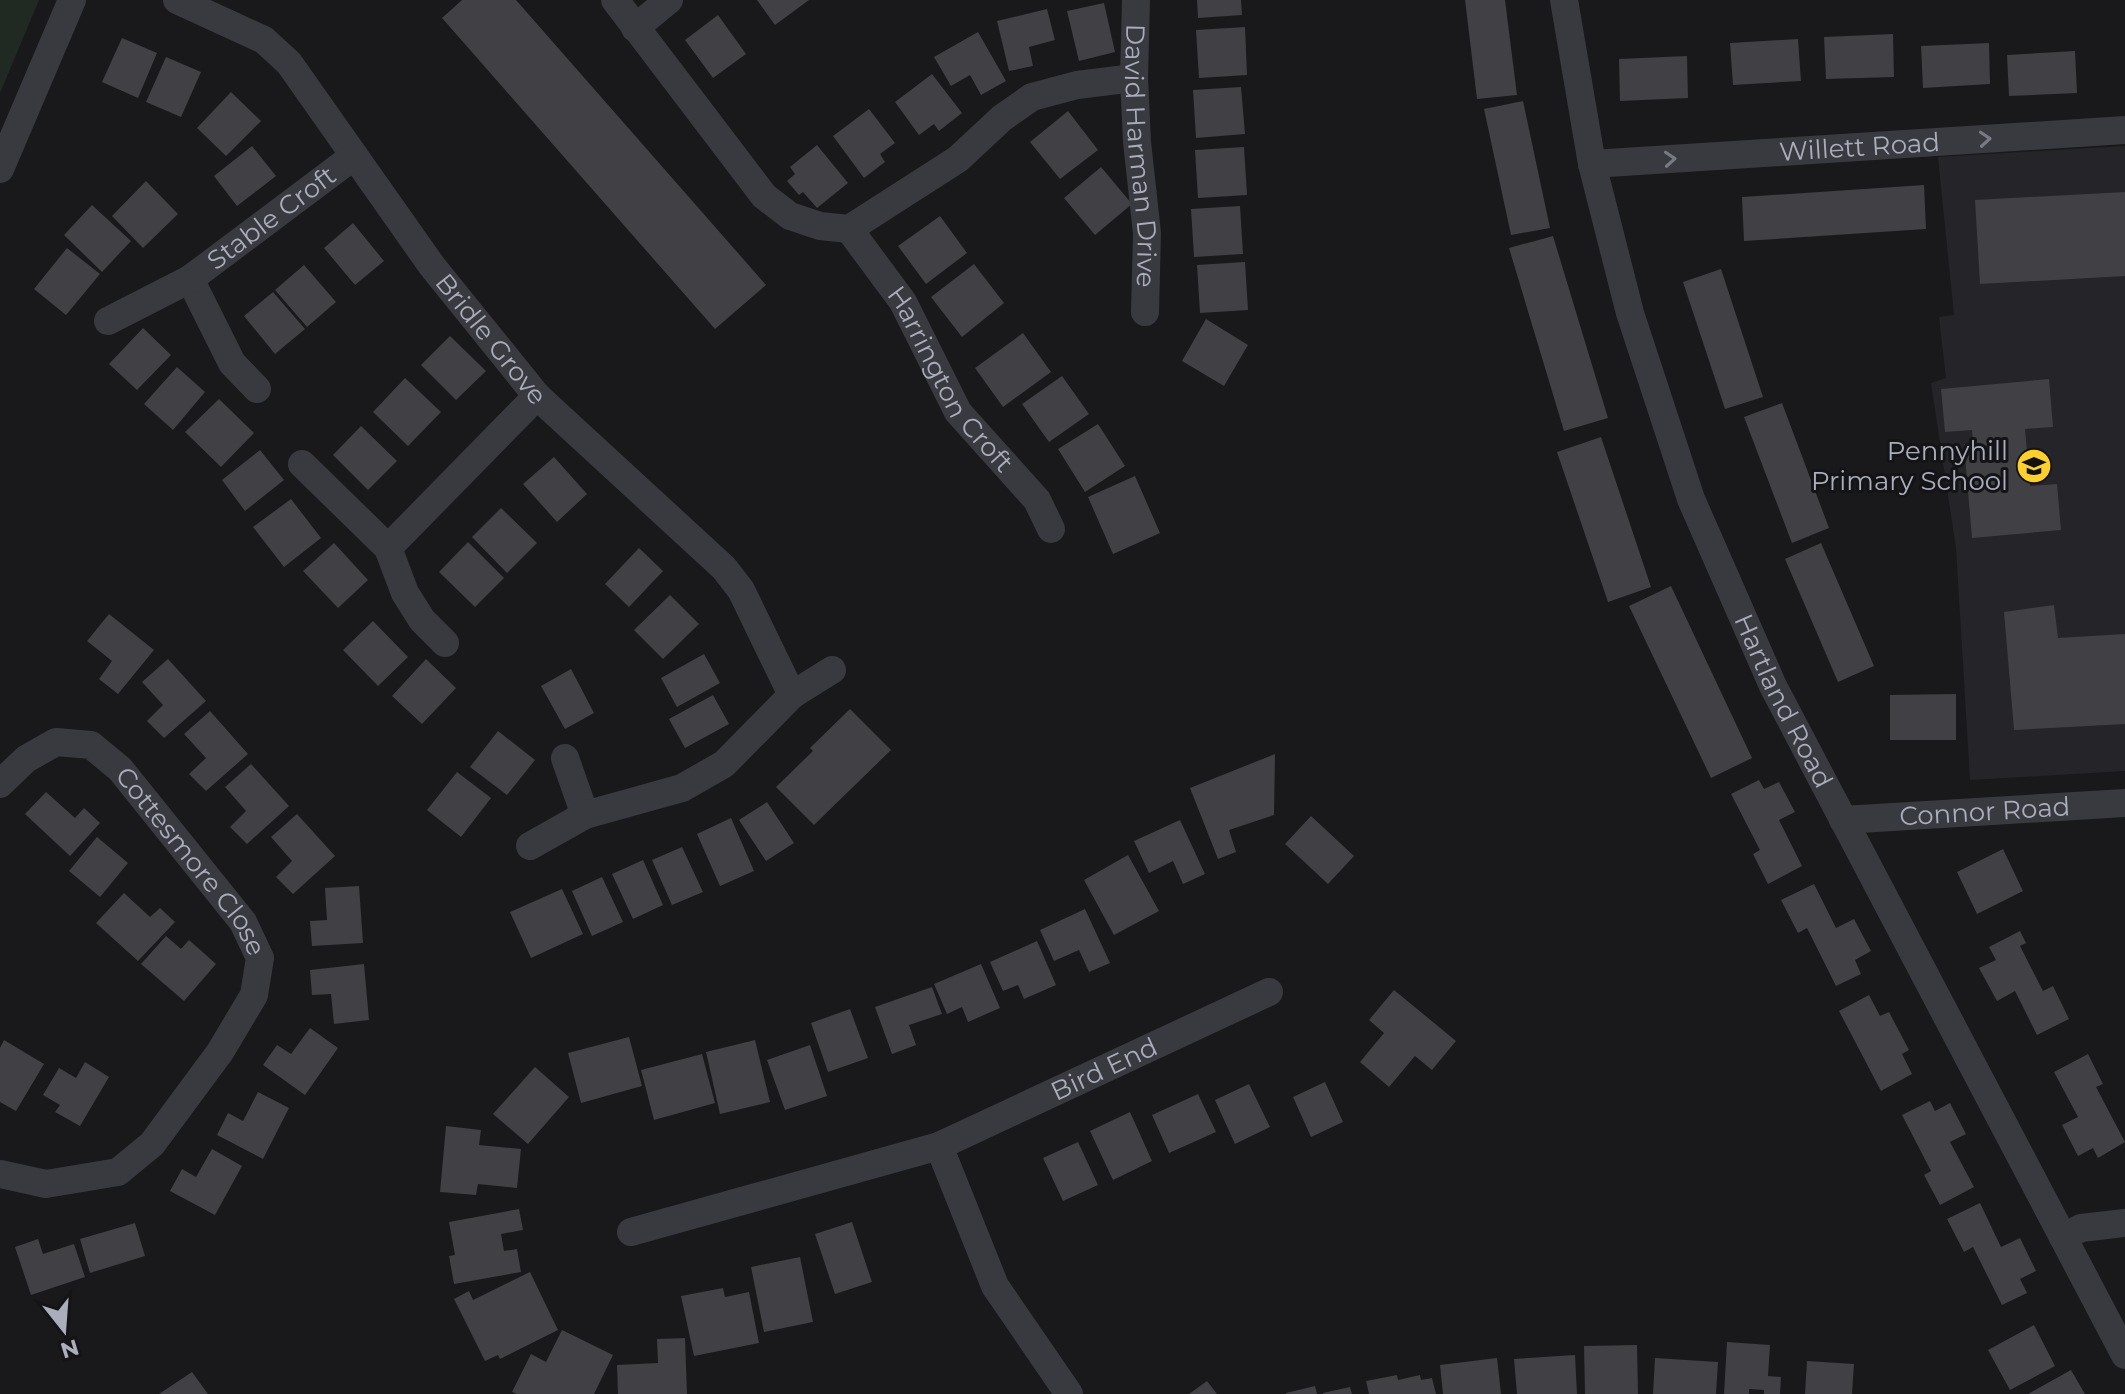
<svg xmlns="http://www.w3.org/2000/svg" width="2125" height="1394" font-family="Montserrat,sans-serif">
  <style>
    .built { fill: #252428 }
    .green { fill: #202a22 }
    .building { fill: #404045 }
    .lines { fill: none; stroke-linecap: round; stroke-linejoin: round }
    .minor { stroke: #393a40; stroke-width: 28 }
    .oneway { stroke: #777984 }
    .labels { text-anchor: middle; stroke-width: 6; stroke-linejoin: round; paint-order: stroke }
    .street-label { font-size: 26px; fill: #aaadbb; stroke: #141416 }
    .poi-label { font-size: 26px; fill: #aaadbb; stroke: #141416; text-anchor: end }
  </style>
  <rect width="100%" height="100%" fill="#19191b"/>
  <path class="built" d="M2125,146V771L1970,780L1956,548L1931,383L1946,378L1939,317L1954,315L1938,157Z"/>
  <path class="green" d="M0,0H39L0,93Z"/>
  <path class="building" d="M462,0H516L766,285L715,329L442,18Z
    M757,0H809L775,25Z
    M1197,0H1241L1242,15L1198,18Z
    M1465,0H1505L1517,95L1477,99Z
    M1104,3L1115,52L1079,61L1067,11Z
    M1047,9L1055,40L1029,47L1033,66L1009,71L997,21Z
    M718,15L746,54L713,78L685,40Z
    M1245,27L1247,75L1199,78L1196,30Z
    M978,32L1006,81L981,95L970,75L951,86L934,57Z
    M1893,34L1894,77L1826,79L1824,37Z
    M122,38L157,53L138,98L102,82Z
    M1798,39L1801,81L1733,85L1730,43Z
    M1989,43L1990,84L1923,88L1921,46Z
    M2075,51L2077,93L2009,96L2007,55Z
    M1687,56L1688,98L1620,101L1619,59Z
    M166,57L201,72L181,117L146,102Z
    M932,74L962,113L939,131L934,124L919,135L895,102Z
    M1241,87L1245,134L1196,138L1193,90Z
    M231,92L261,121L226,156L197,128Z
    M1523,101L1550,228L1511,235L1484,109Z
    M869,109L895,143L880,154L885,162L864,178L833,136Z
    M1068,111L1098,150L1060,179L1030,142Z
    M817,145L848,183L817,208L803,192L799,195L787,181L795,174L790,167Z
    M252,146L276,176L237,206L214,176Z
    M1244,147L1247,195L1198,198L1195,150Z
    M1101,167L1132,204L1095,235L1064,198Z
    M146,181L178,214L143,248L112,216Z
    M1924,185L1926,229L1744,241L1742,197Z
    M2125,192V276L1980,284L1975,200Z
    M92,205L131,241L102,272L64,235Z
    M1240,206L1243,254L1194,257L1191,209Z
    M940,216L967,253L926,284L898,246Z
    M353,223L384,261L355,285L324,248Z
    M1553,236L1608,418L1564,431L1509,248Z
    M67,248L100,274L66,315L34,289Z
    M1245,262L1248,310L1200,313L1197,265Z
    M974,264L1004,303L962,337L931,297Z
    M304,265L336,302L307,327L275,290Z
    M1721,269L1763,397L1725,409L1683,282Z
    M273,292L305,329L275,354L244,316Z
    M1206,319L1248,345L1224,386L1182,361Z
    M143,328L171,355L137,390L109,364Z
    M1023,333L1051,372L1003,407L975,368Z
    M450,336L486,371L456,400L421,365Z
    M177,367L205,392L173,430L144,404Z
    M1062,376L1089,414L1049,442L1022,404Z
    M405,378L441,412L408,446L373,412Z
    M2049,379L2053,427L2025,429L2030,486L2057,484L2061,530L1972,538L1964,444L1973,443L1972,430L1945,432L1941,389Z
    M219,399L254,433L221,467L185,432Z
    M1782,403L1829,528L1792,543L1744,417Z
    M1098,424L1125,466L1085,492L1058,449Z
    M361,426L397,461L368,490L333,455Z
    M1601,437L1651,587L1608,602L1557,452Z
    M260,450L284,480L245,511L222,480Z
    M554,457L587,494L557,522L523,484Z
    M1135,476L1160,533L1113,554L1088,497Z
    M291,499L321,538L284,567L253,527Z
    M501,508L537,543L507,573L472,537Z
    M468,542L504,578L475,607L439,572Z
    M334,543L368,580L338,608L303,571Z
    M1821,543L1874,666L1838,682L1785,559Z
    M639,548L663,571L629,607L605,584Z
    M1671,586L1752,758L1711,778L1629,606Z
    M670,595L699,624L663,659L634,630Z
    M2054,605L2058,638L2125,634V724L2014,730L2004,612Z
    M109,614L154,650L118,694L99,679L112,661L87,641Z
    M373,621L408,657L378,686L343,650Z
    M704,654L720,683L677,707L661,678Z
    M168,659L206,701L164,738L147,721L163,705L142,682Z
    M426,659L456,688L422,724L392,696Z
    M571,669L594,713L565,729L541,686Z
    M1956,694V740H1890V695Z
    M713,695L729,724L685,748L669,719Z
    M850,709L891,750L814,825L776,787L813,751L810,748Z
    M210,711L248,754L206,791L189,774L206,758L184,734Z
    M498,731L535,760L507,795L470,767Z
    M1275,754L1274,815L1229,830L1236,852L1218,859L1190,788Z
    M251,764L289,806L247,844L230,827L246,811L225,787Z
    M457,772L491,798L461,837L427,810Z
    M1759,780L1764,789L1779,782L1795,812L1779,820L1802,866L1768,884L1753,854L1760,850L1731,794Z
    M46,792L75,818L84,808L100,823L70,856L25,814Z
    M767,802L794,843L766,861L739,820Z
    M297,814L335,856L293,894L276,877L292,861L271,837Z
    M1311,816L1354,856L1328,884L1285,844Z
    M731,818L754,871L720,886L697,834Z
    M1180,820L1205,874L1183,884L1173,861L1149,873L1134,841Z
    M97,837L128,863L100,897L69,871Z
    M682,847L703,892L672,905L652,860Z
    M2003,849L2023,891L1977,914L1957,872Z
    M1128,855L1159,911L1114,935L1084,880Z
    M643,860L663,905L633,919L612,874Z
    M602,877L623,922L592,936L572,891Z
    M1814,884L1836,928L1854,919L1871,951L1855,960L1861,974L1836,986L1807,928L1798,933L1781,900Z
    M359,886L363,943L312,946L310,921L327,920L325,888Z
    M562,889L583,934L531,958L510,912Z
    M124,893L150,917L160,908L175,922L138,961L96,923Z
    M1085,909L1110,963L1089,972L1079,950L1054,961L1040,930Z
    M2020,931L2026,943L2020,946L2043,991L2053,986L2069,1019L2037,1035L2015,991L1997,1001L1979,968L1996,960L1989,947Z
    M166,936L181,949L189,940L216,964L184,1001L141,964Z
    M1037,941L1056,985L1024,999L1018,985L1003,991L990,962Z
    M364,964L369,1020L334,1024L331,994L312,995L310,970Z
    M981,964L1000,1008L968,1022L962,1007L947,1014L934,984Z
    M932,987L942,1014L909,1025L916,1045L892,1054L875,1007Z
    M1394,990L1456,1041L1432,1070L1415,1056L1389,1087L1360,1062L1384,1033L1369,1020Z
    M1869,995L1880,1016L1889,1012L1909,1050L1902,1054L1912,1074L1881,1091L1839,1011Z
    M850,1009L868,1058L828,1072L811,1023Z
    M310,1028L338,1048L305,1095L263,1065L277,1045L291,1054Z
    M629,1037L642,1086L581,1103L568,1053Z
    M4,1040L44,1064L16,1111L0,1102V1048Z
    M755,1040L770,1102L720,1114L706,1052Z
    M810,1045L827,1096L785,1110L767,1060Z
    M702,1054L715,1103L654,1120L641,1070Z
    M2088,1054L2103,1084L2096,1087L2125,1142L2098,1158L2093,1148L2078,1156L2062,1125L2078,1117L2054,1072Z
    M85,1062L109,1077L80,1126L55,1112L60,1105L43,1095L59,1068L76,1078Z
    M535,1067L569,1097L528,1144L493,1114Z
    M1325,1082L1343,1122L1311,1137L1293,1097Z
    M1249,1084L1270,1127L1235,1144L1215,1100Z
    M258,1092L289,1108L263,1159L217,1135L228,1113L243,1121Z
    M1198,1094L1216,1132L1169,1153L1152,1115Z
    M1930,1101L1935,1111L1950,1103L1966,1134L1950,1142L1974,1187L1940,1205L1924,1175L1931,1171L1902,1115Z
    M1130,1112L1152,1161L1113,1180L1090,1131Z
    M446,1126L481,1130L479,1145L521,1149L517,1188L478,1184L476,1195L440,1192Z
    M1078,1142L1098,1185L1063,1201L1043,1158Z
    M212,1149L242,1166L215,1215L170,1191L182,1169L196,1177Z
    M1980,1203L2001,1247L2020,1238L2036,1271L2020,1279L2027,1293L2002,1305L1973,1247L1964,1252L1947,1219Z
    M519,1209L523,1230L501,1234L504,1251L517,1249L521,1272L454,1284L449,1256L455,1255L449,1222Z
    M852,1222L872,1282L835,1294L815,1234Z
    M135,1223L145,1256L90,1273L80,1239Z
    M38,1239L43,1254L74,1244L85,1277L31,1295L15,1247Z
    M800,1257L813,1322L764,1332L751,1267Z
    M530,1272L558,1330L500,1359L498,1355L485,1361L454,1299L469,1291L473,1300Z
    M723,1288L725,1297L749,1292L759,1343L694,1356L681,1296Z
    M2034,1325L2055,1366L2010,1390L1988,1350Z
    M562,1330L613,1355L594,1394H517L512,1392L531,1354L546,1362Z
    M685,1338L687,1394H618L617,1365L658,1363L657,1339Z
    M1727,1342L1770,1345L1768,1376L1781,1377L1780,1394H1764V1390L1749,1389V1394H1724Z
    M1637,1345L1638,1394H1585L1584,1346Z
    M1575,1355L1577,1394H1517L1514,1359Z
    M1497,1358L1501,1394H1443L1440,1365Z
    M1655,1358L1718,1362L1716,1394H1653Z
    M1807,1361L1854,1364L1852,1394H1805Z
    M2071,1370L2085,1394H2028Z
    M192,1372L208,1394H159Z
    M1397,1375L1398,1380L1420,1375L1421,1380L1432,1378L1436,1394H1369L1366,1381Z
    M1207,1381L1217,1394H1189Z
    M1315,1386L1317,1394H1286V1393Z
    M1350,1387L1352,1394H1323V1393Z"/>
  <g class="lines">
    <g class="minor">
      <path id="s1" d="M177,0L264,40L289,63L432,266L537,396L724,568L741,590L792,695"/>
      <path d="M615,0L764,196L790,216L820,226L849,229L958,159L1002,118L1032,97L1077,85L1134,78"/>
      <path id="s2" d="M1136,0L1134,78L1137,142L1147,233L1145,312"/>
      <path id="s3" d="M1564,0L1592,164L1630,313L1691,499L1773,686L2125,1355"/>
      <path d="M635,28L669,0"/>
      <path id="s4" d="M1592,164L2125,130"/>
      <path d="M0,169L72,0"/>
      <path id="s5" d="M849,229L903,302L958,412L1037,500L1051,529"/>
      <path d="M190,279L232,363L257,389"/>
      <path id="s6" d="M108,321L190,279L354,156"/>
      <path d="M302,464L388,548L405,593L422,620L445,643"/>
      <path d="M388,548L537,396"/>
      <path d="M565,758L585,815"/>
      <path id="s7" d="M0,784L26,759L56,742L91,745L120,769L243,922L260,958L254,995L220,1052L152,1144L118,1172L46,1184L0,1174"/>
      <path id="s8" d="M1843,820L2125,803"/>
      <path d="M530,846L585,815L682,788L724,764L792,695L832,670"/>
      <path d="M939,1146L995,1286L1069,1394"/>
      <path id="s9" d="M631,1232L939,1146L1269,992"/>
      <path d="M2063,1237L2081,1228L2125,1223"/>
    </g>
  </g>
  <defs><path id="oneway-chevron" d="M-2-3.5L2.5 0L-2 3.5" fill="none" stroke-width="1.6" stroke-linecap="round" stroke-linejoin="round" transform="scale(2)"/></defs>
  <g class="oneway">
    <use href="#oneway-chevron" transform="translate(1985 139) rotate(-4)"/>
    <use href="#oneway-chevron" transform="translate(1670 159) rotate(-4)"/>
  </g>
  <defs>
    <symbol id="school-disc" viewBox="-11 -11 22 22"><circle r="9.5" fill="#fdd02e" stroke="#141416"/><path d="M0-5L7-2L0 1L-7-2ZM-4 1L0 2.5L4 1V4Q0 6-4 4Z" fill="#111"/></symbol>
  </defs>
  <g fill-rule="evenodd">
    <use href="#school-disc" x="2014" y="446" width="40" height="40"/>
  </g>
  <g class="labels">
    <g class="street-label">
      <text dy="9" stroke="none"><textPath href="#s4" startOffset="268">Willett Road</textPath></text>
      <text dy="9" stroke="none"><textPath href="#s2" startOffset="156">David Harman Drive</textPath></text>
      <text dy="9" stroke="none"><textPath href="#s6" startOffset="194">Stable Croft</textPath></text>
      <text dy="9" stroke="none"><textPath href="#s1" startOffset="472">Bridle Grove</textPath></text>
      <text dy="9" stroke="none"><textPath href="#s5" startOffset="182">Harrington Croft</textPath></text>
      <text dy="9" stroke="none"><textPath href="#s3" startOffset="738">Hartland Road</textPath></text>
      <text dy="9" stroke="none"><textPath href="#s8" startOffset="142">Connor Road</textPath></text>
      <text dy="9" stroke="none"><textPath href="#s7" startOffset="260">Cottesmore Close</textPath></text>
      <text dy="9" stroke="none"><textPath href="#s9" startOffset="502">Bird End</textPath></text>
    </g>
    <g class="poi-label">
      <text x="2008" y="460">Pennyhill<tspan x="2008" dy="30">Primary School</tspan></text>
    </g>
  </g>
  <g transform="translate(64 1330) rotate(163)" stroke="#141416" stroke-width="6" paint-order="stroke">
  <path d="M0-6L14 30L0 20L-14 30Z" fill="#aaadbb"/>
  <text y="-12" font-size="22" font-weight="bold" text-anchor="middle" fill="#aaadbb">N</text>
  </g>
</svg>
